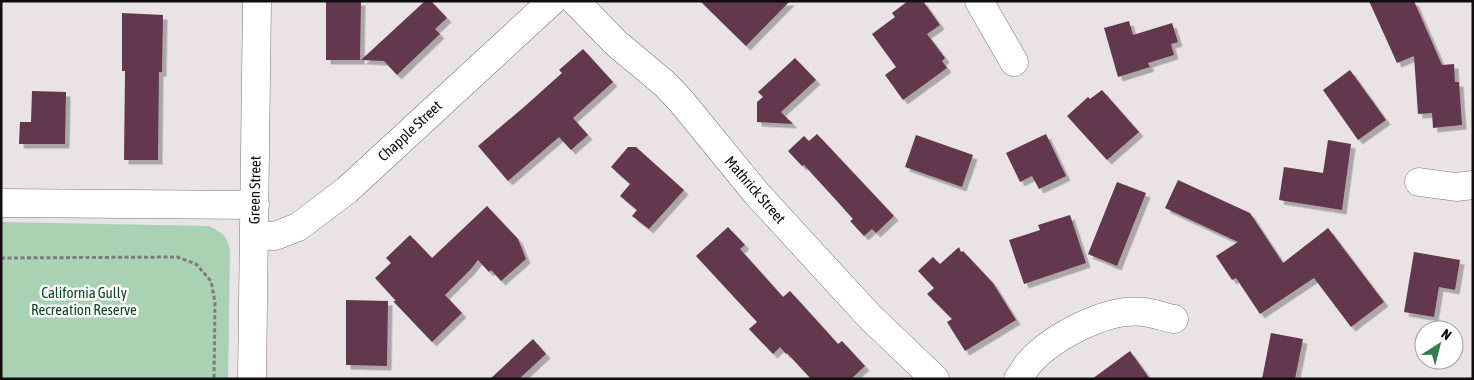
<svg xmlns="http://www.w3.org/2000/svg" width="1474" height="380" font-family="'Asap Condensed',sans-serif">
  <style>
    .green { fill: #a9d1b3 }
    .building { fill: #63374d; filter: url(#shadow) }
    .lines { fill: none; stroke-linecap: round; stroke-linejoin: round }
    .minor-casing { stroke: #7a7577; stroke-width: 29 }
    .path { stroke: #7f7b7d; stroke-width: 3; stroke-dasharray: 4 2.5; stroke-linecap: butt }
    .minor { stroke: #fff; stroke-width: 28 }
    .labels { text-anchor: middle; stroke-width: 5; stroke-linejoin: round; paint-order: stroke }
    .street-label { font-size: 15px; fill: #0f0d0e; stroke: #fff }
    .park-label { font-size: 15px; fill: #0e4625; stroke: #fff }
  </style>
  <defs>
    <filter id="shadow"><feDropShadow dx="4.5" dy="4.5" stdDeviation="0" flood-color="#0004"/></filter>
  </defs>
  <rect width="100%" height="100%" fill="#e9e3e5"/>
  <path class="green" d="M1,222L209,226C222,233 227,235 230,250L228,379H1Z"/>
  <path class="building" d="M326,1H361L360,60H326Z
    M425,1H431L447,18L435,29L440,34L420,53L397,75L384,61L361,60Z
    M700,1H790L746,46Z
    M908,1H923L940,25L927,34L945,58L942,61L947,68L903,100L885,75L896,67L872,34L895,17L892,13Z
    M1369,1H1414L1442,65L1454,64L1455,82H1459L1462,125L1433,128L1432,113L1418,114L1414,56L1397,63Z
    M122,13L163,15L162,72H159L158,160H124L125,71H122Z
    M1129,21L1133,35L1172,23L1178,42L1171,44L1174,55L1148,63L1150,67L1118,77L1104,28Z
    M583,49L613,82L573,118L588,135L571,150L559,137L508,181L478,146L524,107L562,73L559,70Z
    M795,58L816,80L781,112L793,124L757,122V102L763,97L758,92Z
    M1350,70L1386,120L1358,140L1323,90Z
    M1102,90L1139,132L1107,160L1067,116L1088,97L1090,99Z
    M32,91L66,92L65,144H19L20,122H31Z
    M817,134L894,216L876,233L872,229L864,236L850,221L853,219L836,200L804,165L802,166L788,151L804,136L809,141Z
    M1046,134L1066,176L1039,189L1032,176L1020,182L1006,153Z
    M916,135L973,155L962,187L905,167Z
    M1328,140L1351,144L1342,210L1279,200L1284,167L1323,173Z
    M628,147H636L684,190L649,229L632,216L637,210L620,196L630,184L611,167Z
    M1178,180L1250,213L1283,263L1328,228L1384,302L1351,327L1314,278L1260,314L1236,278L1232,280L1216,256L1238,242L1165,208Z
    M1117,182L1146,193L1117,266L1088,254Z
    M487,206L518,239L526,259L501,281L491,270L489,272L478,260L471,269L445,295L462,313L432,342L393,301H396L375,278L391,263L386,258L410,235L432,258Z
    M1070,215L1086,263L1024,284L1009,240L1040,230L1038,225Z
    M728,227L745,245L740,249L783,297L790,291L838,344L842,341L865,366L851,379H811L787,353L786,354L780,347L773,354L749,329L757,322L696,256Z
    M959,247L961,252L963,251L993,283L1016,320L965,351L947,322L952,319L927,294L934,288L918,271L933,257L940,264Z
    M1414,252L1460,260L1455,290L1439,287L1434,317L1404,312Z
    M346,300L388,301L387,366L346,365Z
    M1271,333L1303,339L1295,379H1262Z
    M533,339L546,354L519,379H490Z
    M1130,351L1150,379H1092Z"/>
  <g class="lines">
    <defs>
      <path id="minor" d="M575,1L617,44L665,84L681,101L757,194L871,318L935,379
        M979,1L1014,62
        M1419,182L1456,187L1473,185
        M1,203L255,205
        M254,235L275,236L298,227L347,190L552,1
        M252,379L257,1
        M1018,379C1022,374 1025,368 1029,363C1052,337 1108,307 1143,312C1154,313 1164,317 1174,319"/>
    </defs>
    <use href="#minor" class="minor-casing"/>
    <path class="path" d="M1,258L177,257L196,264L211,281L215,302L214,379"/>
    <use href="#minor" class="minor"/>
  </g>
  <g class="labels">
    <g class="street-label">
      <text transform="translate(410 131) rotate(-43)" y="5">Chapple Street</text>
      <text transform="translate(255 190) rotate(-89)" y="5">Green Street</text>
      <text transform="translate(755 190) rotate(49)" y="5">Mathrick Street</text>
    </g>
    <g class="park-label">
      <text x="84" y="298">California Gully<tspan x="84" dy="17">Recreation Reserve</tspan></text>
    </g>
  </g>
  <rect width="1474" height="380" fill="none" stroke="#0f0d0e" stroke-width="5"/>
  <g transform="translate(1439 345) rotate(36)"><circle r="24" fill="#ffffff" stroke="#9f9e9f"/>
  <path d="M0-4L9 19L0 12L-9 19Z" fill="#317e4d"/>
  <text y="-8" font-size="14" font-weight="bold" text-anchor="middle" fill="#0f0d0e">N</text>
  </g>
</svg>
